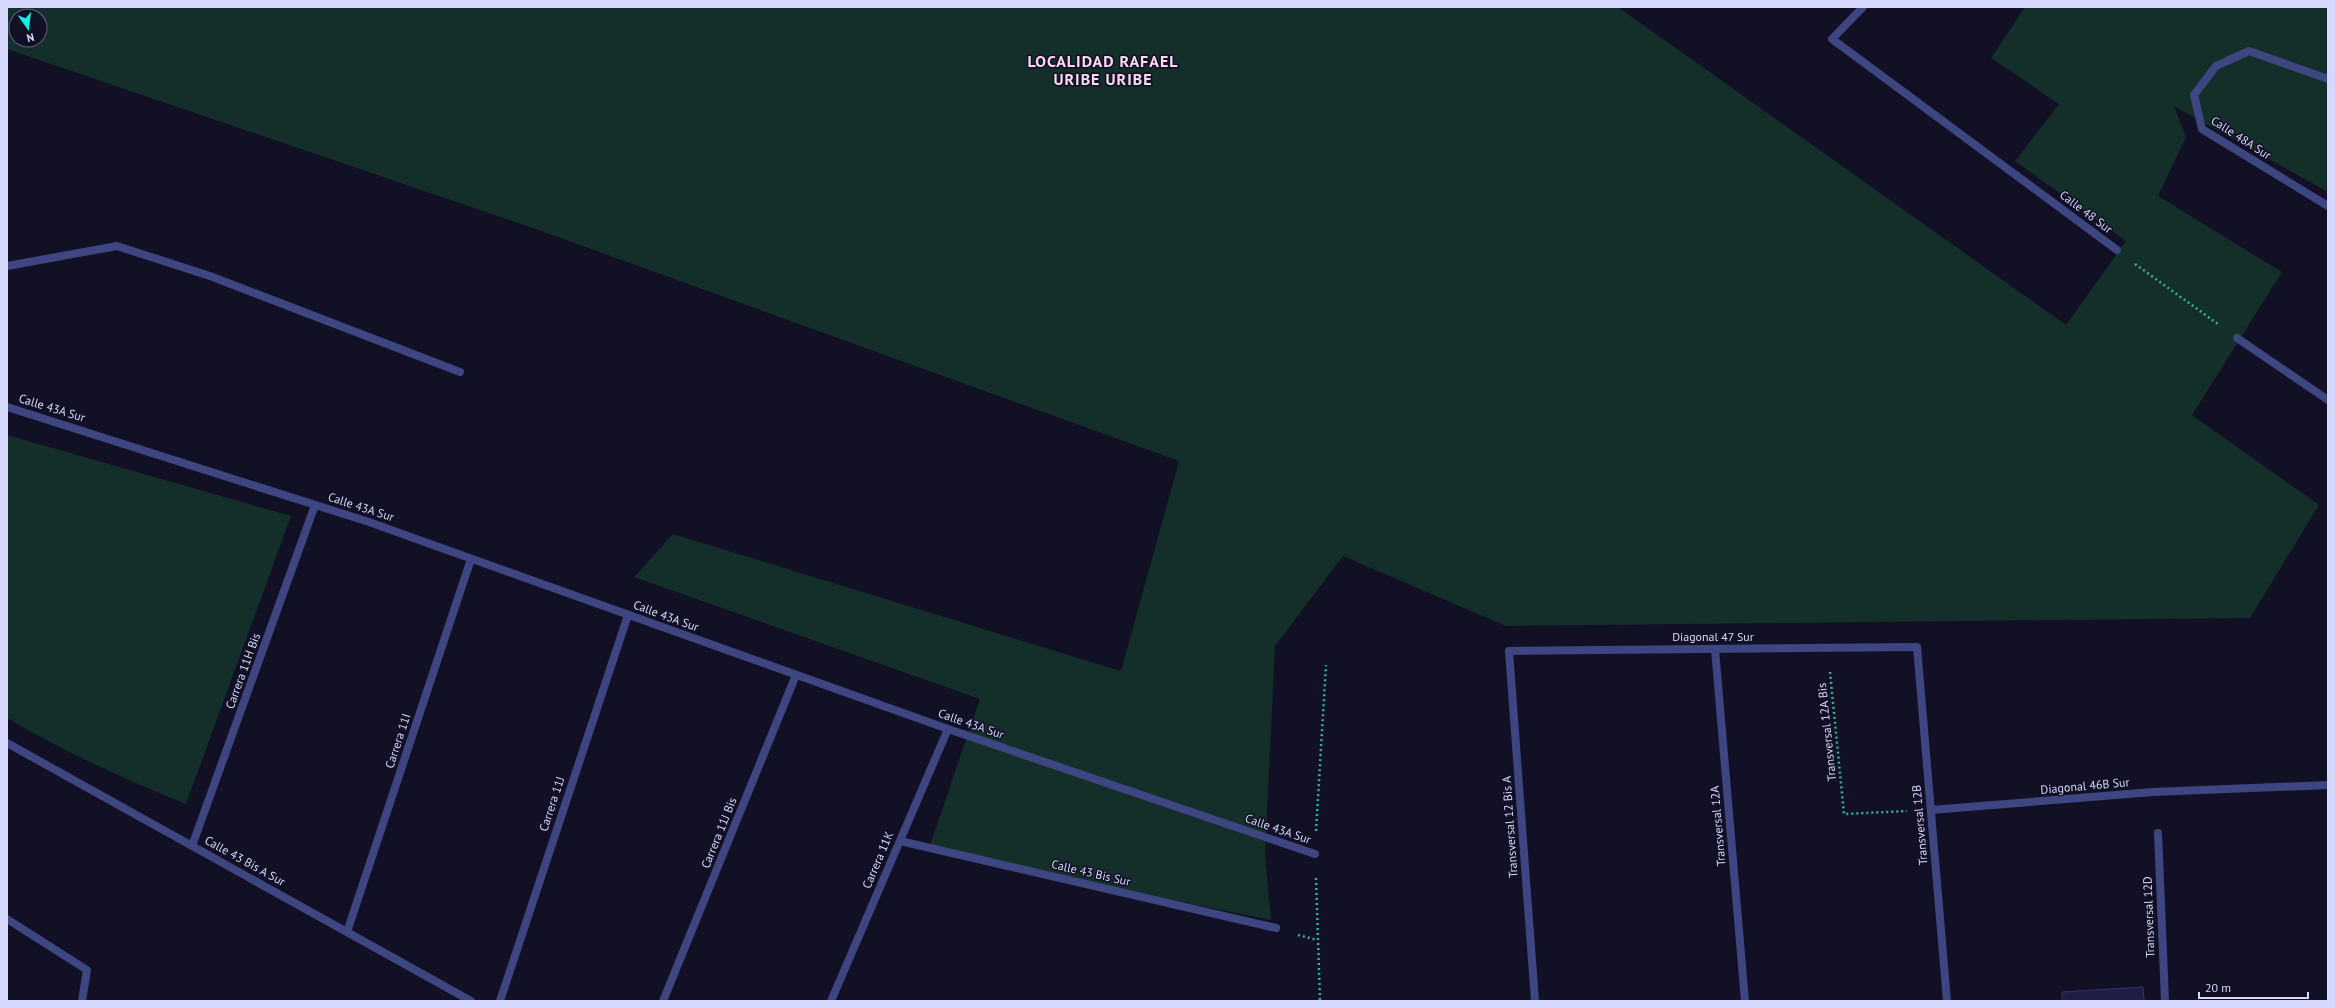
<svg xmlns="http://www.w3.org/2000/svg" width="2335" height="1008" font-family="'PT Sans',sans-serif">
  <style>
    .green { fill: #142e29; fill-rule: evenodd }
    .building { fill: #1f1d45; stroke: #34316f }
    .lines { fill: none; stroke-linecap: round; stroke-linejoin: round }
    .path { stroke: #36b196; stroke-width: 2.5; stroke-dasharray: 2 3; stroke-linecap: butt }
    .lane { stroke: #3e4681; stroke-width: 8 }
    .street { stroke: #3e4681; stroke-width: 8 }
    .labels { text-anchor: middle; stroke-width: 3; stroke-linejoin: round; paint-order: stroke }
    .street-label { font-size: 12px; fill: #d6d8fd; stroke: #111025 }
    .district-label { font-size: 16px; font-weight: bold; letter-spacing: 1px; fill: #fdd8f5; stroke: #111025 }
  </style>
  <rect width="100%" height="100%" fill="#111025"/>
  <path class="green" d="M7,7H1618L2066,325L2126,241L2015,161L2059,104L1991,58L2025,7H2328V192L2174,106L2186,137L2158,196L2282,272L2192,415L2319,505L2250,618L1506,626L1343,556L1275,646L1265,854L1271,920L928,851L980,699L634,577L673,534L1121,671L1179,461L530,227L7,49ZM16,16H40V40H16Z
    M7,435L291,516L186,804C124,779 64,752 7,718Z"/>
  <path class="building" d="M2143,987L2144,1001H2062V992Z"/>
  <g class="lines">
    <path class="path" d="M2135,264L2218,324
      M1830,672L1844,814L1907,811
      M1316,831L1326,665
      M1316,878L1320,1001
      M1298,935L1317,940"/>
    <path class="lane" d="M7,266L117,246L210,276L460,372
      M7,919L87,970L82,1001"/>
    <path class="street" d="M1863,7L1832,39L2117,250
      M2328,79L2249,51L2216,66L2194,95L2202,129L2328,206
      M2237,338L2328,400
      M7,407L369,522L948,729L1315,854
      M1715,649L1745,1001
      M7,743L471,1001
      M1931,810L2153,792L2328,785
      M2158,833L2165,1001
      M900,841L1276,928
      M192,846L315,505
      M347,932L471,559
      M500,1001L628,615
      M663,1001L796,675
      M831,1001L948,729
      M1535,1001L1509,651L1917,647L1947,1001"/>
  </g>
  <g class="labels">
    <g class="street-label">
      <text transform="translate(2241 138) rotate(33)" y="4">Calle 48A Sur</text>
      <text transform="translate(2086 212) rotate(37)" y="4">Calle 48 Sur</text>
      <text transform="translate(52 408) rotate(17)" y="4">Calle 43A Sur</text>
      <text transform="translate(361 507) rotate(18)" y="4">Calle 43A Sur</text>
      <text transform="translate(666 616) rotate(20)" y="4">Calle 43A Sur</text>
      <text x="1713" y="641">Diagonal 47 Sur</text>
      <text transform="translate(243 671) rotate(-70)" y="4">Carrera 11H Bis</text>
      <text transform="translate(971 724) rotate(19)" y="4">Calle 43A Sur</text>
      <text transform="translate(1827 732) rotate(-96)" y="4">Transversal 12A Bis</text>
      <text transform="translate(398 741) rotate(-72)" y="4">Carrera 11I</text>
      <text transform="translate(2085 786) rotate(-5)" y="4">Diagonal 46B Sur</text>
      <text transform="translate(552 804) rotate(-72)" y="4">Carrera 11J</text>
      <text transform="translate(1920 825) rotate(-95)" y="4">Transversal 12B</text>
      <text transform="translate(1718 826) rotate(-95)" y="4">Transversal 12A</text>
      <text transform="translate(1510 827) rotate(-94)" y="4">Transversal 12 Bis A</text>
      <text transform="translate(1278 829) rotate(19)" y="4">Calle 43A Sur</text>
      <text transform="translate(719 833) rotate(-68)" y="4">Carrera 11J Bis</text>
      <text transform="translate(878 860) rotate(-67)" y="4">Carrera 11K</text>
      <text transform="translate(245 861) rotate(29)" y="4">Calle 43 Bis A Sur</text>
      <text transform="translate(1091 873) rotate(13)" y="4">Calle 43 Bis Sur</text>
      <text transform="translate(2149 917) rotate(-92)" y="4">Transversal 12D</text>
    </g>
    <g class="district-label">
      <text x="1103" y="67">LOCALIDAD RAFAEL<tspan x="1103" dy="18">URIBE URIBE</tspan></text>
    </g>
  </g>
  <rect width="2335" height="1008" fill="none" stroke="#d6d8fd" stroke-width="16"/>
  <g transform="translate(28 28) rotate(166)"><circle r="19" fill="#111025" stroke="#60607b"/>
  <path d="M0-3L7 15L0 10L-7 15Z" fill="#0ef1e5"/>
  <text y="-6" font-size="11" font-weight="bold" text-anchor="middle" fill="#d6d8fd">N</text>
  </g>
  <path d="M2199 992v6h109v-6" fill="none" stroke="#d6d8fd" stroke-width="2"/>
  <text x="2205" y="992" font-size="12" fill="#d6d8fd" stroke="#111025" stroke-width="3" paint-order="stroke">20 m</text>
</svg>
